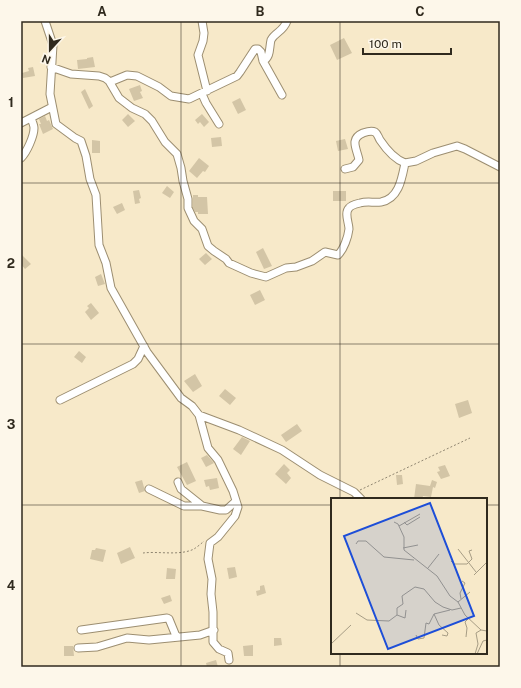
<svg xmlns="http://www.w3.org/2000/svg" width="521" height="688" font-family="'Public Sans',sans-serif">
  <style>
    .building { fill: #d3c5a6 }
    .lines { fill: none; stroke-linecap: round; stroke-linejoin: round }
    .minor-casing { stroke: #9c8e71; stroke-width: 9 }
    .path { stroke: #8f8570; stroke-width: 1; stroke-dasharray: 2 2; stroke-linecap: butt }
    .minor { stroke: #fff; stroke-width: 7 }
    .grid { fill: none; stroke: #302a1e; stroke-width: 1; stroke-opacity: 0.55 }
    .inset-road { fill: none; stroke: #a79d85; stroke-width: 1 }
    .view { fill: #1d4ed8; fill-opacity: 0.15; stroke: #1d4ed8; stroke-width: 2 }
    .inset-edge { fill: none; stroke: #302a1e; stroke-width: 2 }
    .neatline { fill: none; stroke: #302a1e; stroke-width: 1.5 }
    .grid-label { font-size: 13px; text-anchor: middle; font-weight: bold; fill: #302a1e }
  </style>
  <rect width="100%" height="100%" fill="#f7e9c9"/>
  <path class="building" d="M344,38L352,53L337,60L330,45Z
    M93,57L95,67L78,69L77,60L87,59V58Z
    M33,67L35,76L23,78L22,73L29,71L28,68Z
    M140,85L142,91L140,92L143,98L134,101L129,89Z
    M85,89L93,106L89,109L81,92Z
    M240,98L246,110L238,114L232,102Z
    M128,114L135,121L128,127L122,120Z
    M202,114L209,122L204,127L200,122L198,124L195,120Z
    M45,116L47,121L49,120L53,129L43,134L39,124H41L39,119Z
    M221,137L222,146L212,147L211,138Z
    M345,139L348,149L338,151L336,141Z
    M92,140L100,141V153H92Z
    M199,158L209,166L205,172L203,171L197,178L189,171Z
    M167,186L174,192L170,198L162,193Z
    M139,190L141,198L139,199L140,203L135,204L133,191Z
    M333,191H346V201H333Z
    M193,195H198V197H207L208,214H198V212H195L193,208Z
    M122,203L125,210L117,214L113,207Z
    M263,248L272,266L264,269L256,252Z
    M206,253L212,259L205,265L199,259Z
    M21,254L31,264L25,269L21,264Z
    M101,274L105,284L98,286L95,277Z
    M260,290L265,300L255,305L250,295Z
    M91,303L99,313L91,320L85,312L89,308L87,306Z
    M79,351L86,357L82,363L74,357Z
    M195,374L202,386L193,392L184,381Z
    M225,389L236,398L230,405L219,396Z
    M468,400L472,413L459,418L455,404Z
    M297,424L302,431L286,442L281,435Z
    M242,437L250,441L241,455L233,449Z
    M207,455L214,463L206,467L201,458Z
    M187,462L196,481L187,485L177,467Z
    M284,464L290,470L287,473L291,478L286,484L275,474Z
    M445,465L450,476L441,479L437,472L440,471L438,467Z
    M396,475H402L403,484L397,485Z
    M217,478L219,488L210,490L209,486L206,487L204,480Z
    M142,480L145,491L139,493L135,482Z
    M432,480L437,482L435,488L433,487L431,497L423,496L422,499H414L416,484L430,486Z
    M130,547L135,558L121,564L117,553Z
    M96,548L106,550L103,562L90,559L92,550H95Z
    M235,567L237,577L229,579L227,568Z
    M167,568L176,569L175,579H166Z
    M264,585L266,593L257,596L256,591L260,590V586Z
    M170,595L172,601L164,604L161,598Z
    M274,638H281L282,645L274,646Z
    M253,645V656H244L243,646Z
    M64,646H73L74,656H64Z
    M216,660L218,667H207L206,663Z"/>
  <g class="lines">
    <defs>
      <path id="minor" d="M45,21L53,45L50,94L56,124L75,138L81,141L86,156L90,179L96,195L99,245L106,263L111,288L147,352L181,398L192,406L199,415L208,448L218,460L233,491L238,507L235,516L218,537L210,543L208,559L212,579L211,594L213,612V642L219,649L228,653L229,660
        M202,21L204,33L203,41L198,55L207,91
        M263,61L282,95
        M51,67L71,74L99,76L105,78L109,81L119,98L132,108L145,114L152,121L165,142L177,154L181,168L183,181L188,199V208L194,221L202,229L208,246L214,251L226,259L229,263L251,273L266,277L286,268L296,267L312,261L325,252L338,255C344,249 348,237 349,229C349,223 344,213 349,208C351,205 356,204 360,203C367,201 374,203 381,202C399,199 402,178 405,163L416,161L433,153L457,146L465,149L500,167
        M110,82L127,75L137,76L159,87L171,96L189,99L237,76L240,72L255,49H258L261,52L263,61C271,57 269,48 271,40C275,32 283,32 287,21
        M202,94L206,103L219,124
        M21,123L52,107
        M21,158C27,152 34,136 34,128C34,125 32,121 31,118
        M345,169L353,167L359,160C357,149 349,139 363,133C366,132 371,130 375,132C378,134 378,137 380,140C386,149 394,159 405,163
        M60,400L133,364L138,359L144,346
        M199,415L239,430L282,450L320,475L354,492L361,499
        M178,482L181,489L201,505
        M149,489L184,506H202L220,510H226L236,501
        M81,630L167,618L169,619L176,636
        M78,648L97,647L127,638L149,640L200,635L214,630"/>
    </defs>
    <use href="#minor" class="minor-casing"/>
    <path class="path" d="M360,490L470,438
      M143,553C158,551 180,556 194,549C197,547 201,544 204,541"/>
    <use href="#minor" class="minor"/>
  </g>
  <path class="grid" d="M181,21V667M340,21V499M21,183H500M21,344H500M21,505H332M486,505H500M340,653V667"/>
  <g transform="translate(331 498)">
    <rect width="156" height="156" fill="#f7e9c9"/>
    <path class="inset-road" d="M63,24L67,26L73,39V52L106,78L119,98L127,104L134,117L150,132M73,24L76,27L89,19M68,28L89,16M25,46L27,43H35L53,59L83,62M72,50L87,47M127,51L145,74M120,63L123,66H136L141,61L138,53L141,52M97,70L108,56M143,77L156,64M130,101L129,95L134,85L131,83M127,104L139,94M25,115L36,122L58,123L66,117V110L72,106L71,98L84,89L93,91L104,104L112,109L121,112L130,110M103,116L108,127L117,135L116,138L111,137M66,117L74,120L75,112M85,137L87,141L93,140L95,125L98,126L103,116L119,112M135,139L136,130L134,124L137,121M0,146L20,127M144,156L147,146L145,135L150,132L156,133M146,156L152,143L156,142"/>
    <path class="view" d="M99,5L143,118L57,151L13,38Z"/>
    <rect width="156" height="156" class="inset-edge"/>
  </g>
  <rect width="521" height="688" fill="none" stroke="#fdf7ea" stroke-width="44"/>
  <g transform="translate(50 50) rotate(201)" stroke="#fdf7ea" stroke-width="3" paint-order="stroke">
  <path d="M0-3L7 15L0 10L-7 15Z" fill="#302a1e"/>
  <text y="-6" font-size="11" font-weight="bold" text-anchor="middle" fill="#302a1e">N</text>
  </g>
  <path d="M363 48v6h88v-6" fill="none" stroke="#302a1e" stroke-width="2"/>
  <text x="369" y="48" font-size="12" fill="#302a1e" stroke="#fdf7ea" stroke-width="3" paint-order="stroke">100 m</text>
  <rect x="22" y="22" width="477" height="644" class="neatline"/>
  <g class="grid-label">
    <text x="102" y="16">A</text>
    <text x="260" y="16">B</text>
    <text x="420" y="16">C</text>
    <text x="11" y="107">1</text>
    <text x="11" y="268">2</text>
    <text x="11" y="429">3</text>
    <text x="11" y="590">4</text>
  </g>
</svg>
